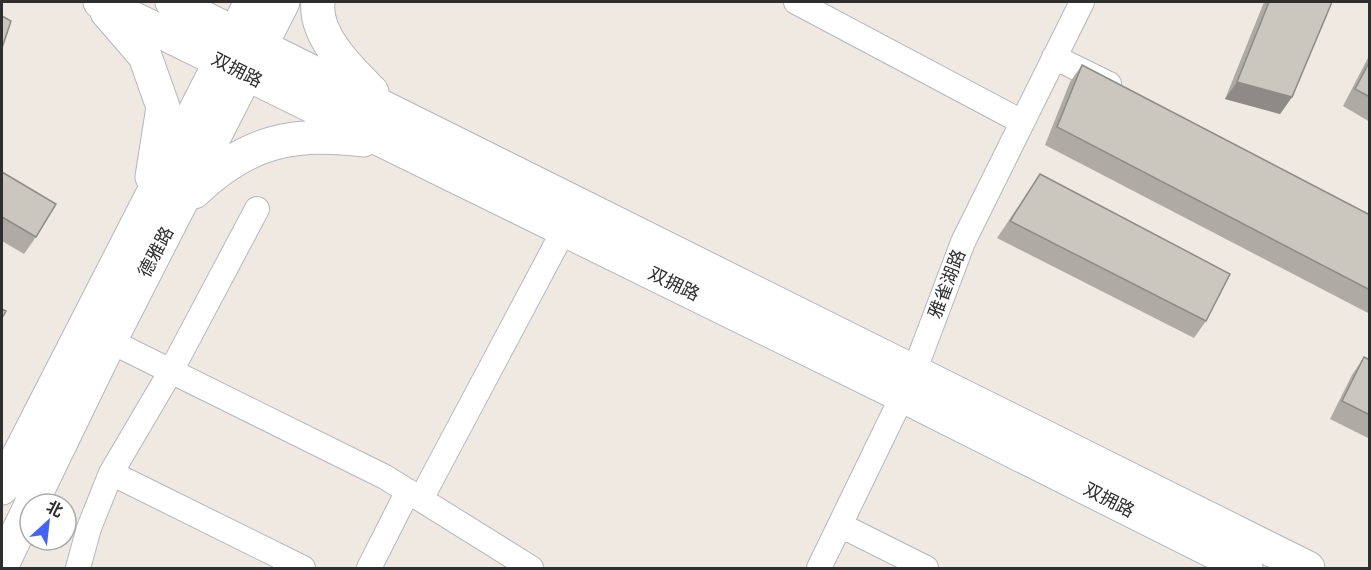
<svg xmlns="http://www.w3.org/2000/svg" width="1371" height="570" font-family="Mulish,'Noto Sans SC',sans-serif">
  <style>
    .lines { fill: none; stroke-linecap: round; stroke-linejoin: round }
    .street-casing { stroke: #b4b7c1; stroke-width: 26 }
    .secondary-casing { stroke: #b4b7c1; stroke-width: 35 }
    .street { stroke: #fff; stroke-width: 24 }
    .secondary { stroke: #fff; stroke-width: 33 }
    .wall { fill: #afaba4 }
    .shaded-wall { fill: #8e8b86 }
    .building { fill: #cbc7bf; stroke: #8e8b86; stroke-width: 1.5 }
    .labels { text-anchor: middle; stroke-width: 4.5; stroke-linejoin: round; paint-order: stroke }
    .street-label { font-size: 18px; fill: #2e2e2e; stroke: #fff }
  </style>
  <rect width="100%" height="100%" fill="#efe9e1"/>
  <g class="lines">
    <defs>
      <path id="street" d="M796,2L1022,122
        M1054,57L1109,84
        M110,341L385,477L531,568
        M111,473L303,568
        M421,499L564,230
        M840,525L926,568
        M78,568L89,528L111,473L171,371L257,209
        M369,568L408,491
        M819,568L914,372L963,242L1082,2"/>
      <path id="secondary" d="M100,2L903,396L1246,568
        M172,2L1308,568
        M318,2C314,36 350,70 372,92
        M107,12L145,56L163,107L152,177
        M194,192C246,142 292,131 363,140
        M2,488L251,2
        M31,504L110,341L283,2
        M2,565L30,507"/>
    </defs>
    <use href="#street" class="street-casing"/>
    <use href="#secondary" class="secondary-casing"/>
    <use href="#street" class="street"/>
    <use href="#secondary" class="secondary"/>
  </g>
  <path class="wall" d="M1264,2H1332L1292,97L1280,114L1225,99Z
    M1370,54V122L1343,106Z
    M1082,65L1370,215V314L1045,145L1070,82Z
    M2,172L36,237L24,254L2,241Z
    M1040,174L1206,321L1194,338L997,238Z
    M1364,357L1370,360V439L1330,419L1352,375Z"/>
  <path class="shaded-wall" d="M1237,82L1292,97L1280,114L1225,99Z"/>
  <path class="building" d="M1269,2H1332L1292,97L1237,82Z
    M2,16L11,21L2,48Z
    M1370,61V97L1355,89Z
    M1082,65L1370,215V290L1057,127Z
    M2,172L56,204L36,237L2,217Z
    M1040,174L1230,274L1206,321L1010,221Z
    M2,309L6,311L2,318Z
    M1364,357L1370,360V415L1342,401Z"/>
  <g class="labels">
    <g class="street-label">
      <text transform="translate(237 70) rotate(27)" y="6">双拥路</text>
      <text transform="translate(156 252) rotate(-62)" y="6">德雅路</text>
      <text transform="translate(674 284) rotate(26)" y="6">双拥路</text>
      <text transform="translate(947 284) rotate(-69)" y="6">雅雀湖路</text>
      <text transform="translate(1109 500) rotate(27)" y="6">双拥路</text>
    </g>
  </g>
  <rect width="1371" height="570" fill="none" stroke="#2e2e2e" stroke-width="6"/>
  <g transform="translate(48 522) rotate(27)"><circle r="28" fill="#ffffff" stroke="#ababab" stroke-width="1.5"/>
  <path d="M0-4.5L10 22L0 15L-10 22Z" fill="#4264fb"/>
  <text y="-9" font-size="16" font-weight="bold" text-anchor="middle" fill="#2e2e2e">北</text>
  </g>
</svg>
